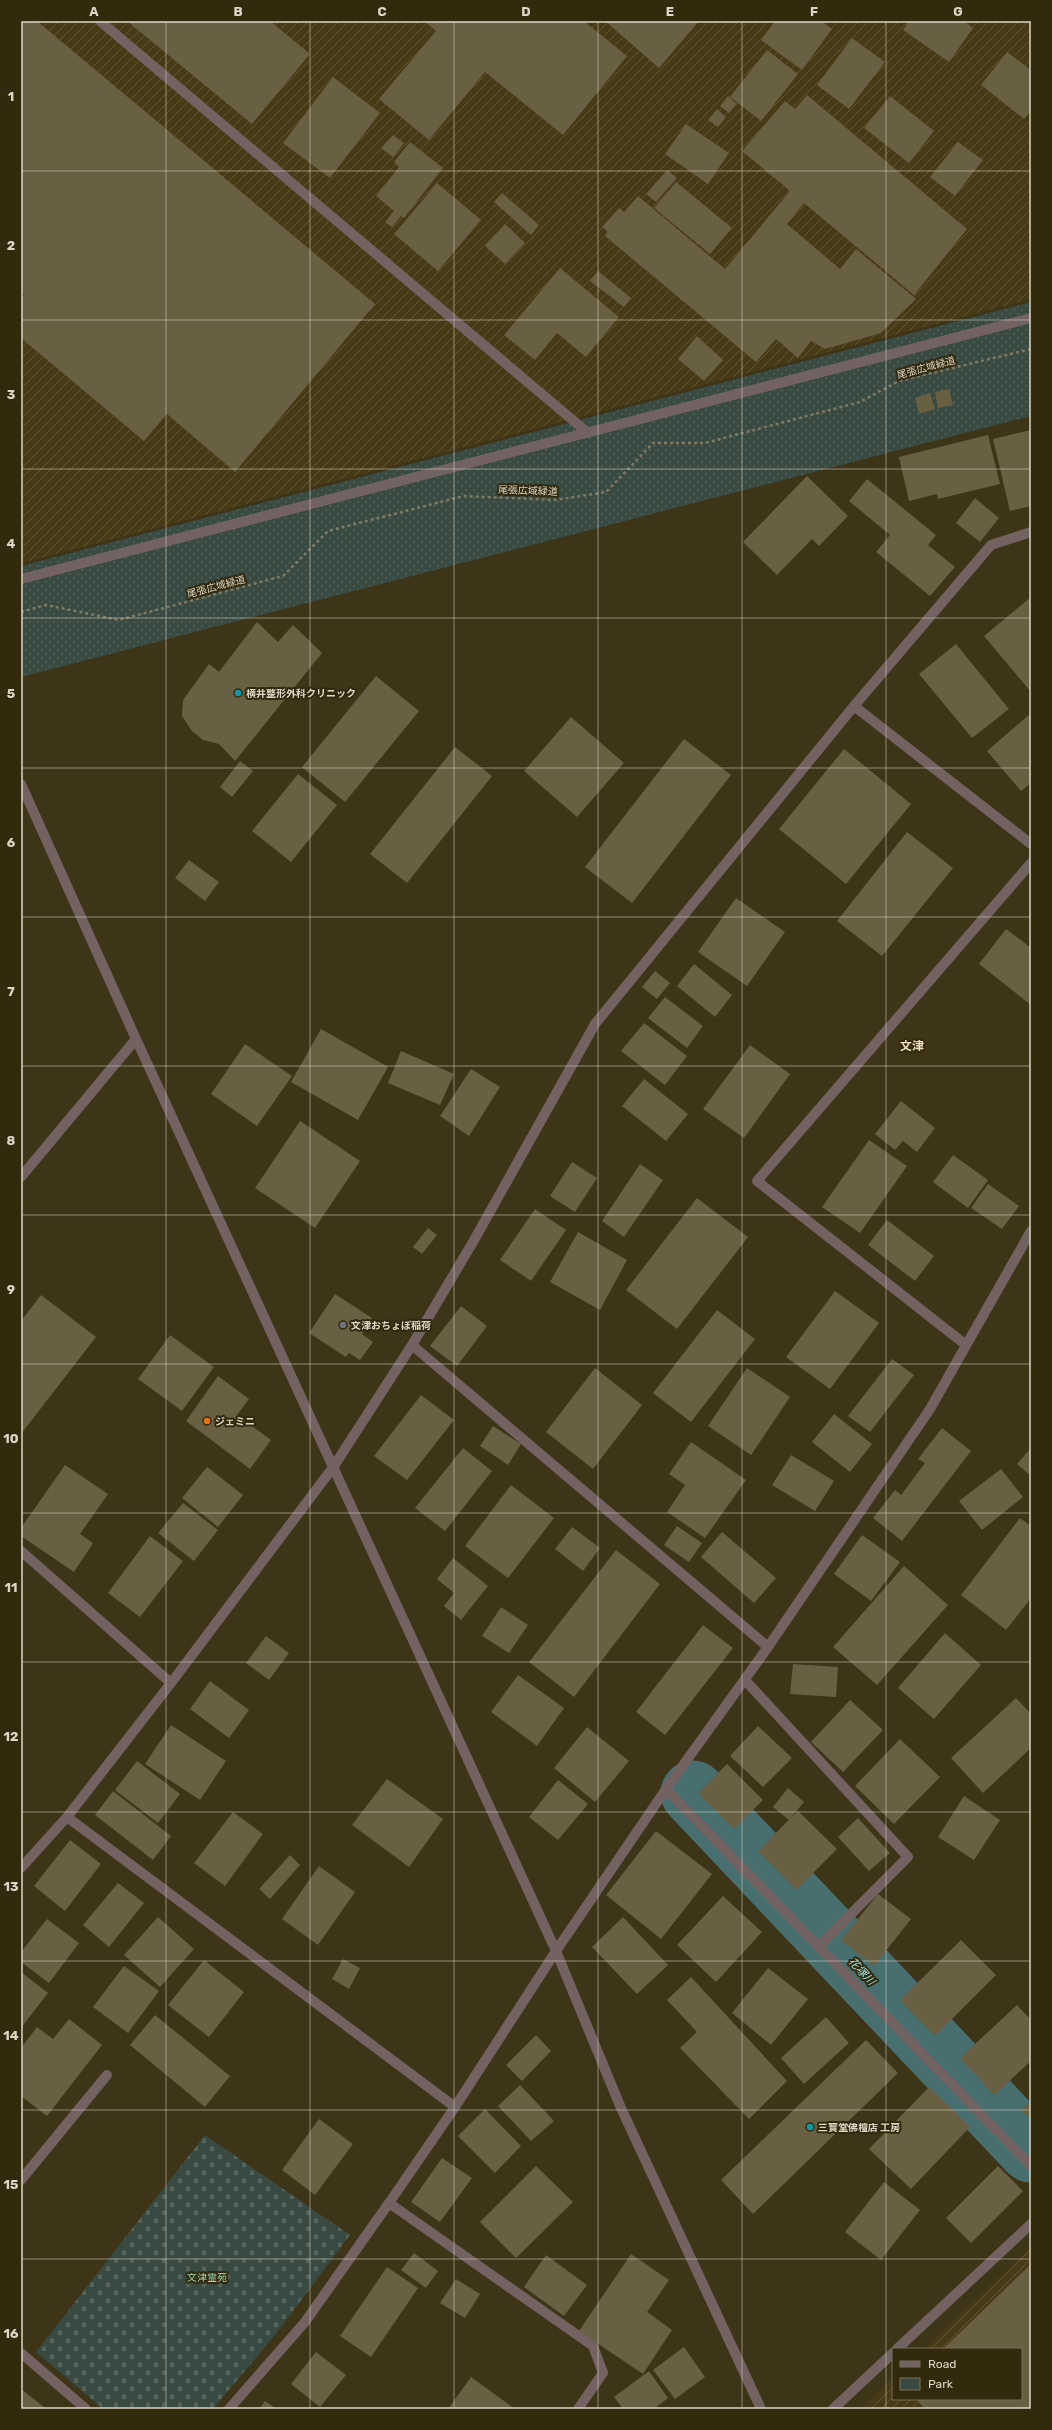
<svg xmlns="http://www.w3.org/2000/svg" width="1052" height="2430" font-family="Rubik,'Noto Sans JP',sans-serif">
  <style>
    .industrial { fill: url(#industrial-furrows) }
    .green { fill: url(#green-dots) }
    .cemetery { fill: url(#cemetery-stones) }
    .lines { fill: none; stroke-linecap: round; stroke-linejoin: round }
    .river { stroke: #476f6f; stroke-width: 65 }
    .building { fill: #695f42 }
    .path { stroke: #817962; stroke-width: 2.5; stroke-dasharray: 3 3; stroke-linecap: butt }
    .minor { stroke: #726362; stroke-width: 10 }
    .grid { fill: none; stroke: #dcd6c6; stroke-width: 1; stroke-opacity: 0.55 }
    .culture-dot { fill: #0f9aa8; stroke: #332a0e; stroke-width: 1.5 }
    .worship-dot { fill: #6b7280; stroke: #332a0e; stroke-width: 1.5 }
    .food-dot { fill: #e8710a; stroke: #332a0e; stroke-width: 1.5 }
    .labels { text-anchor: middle; stroke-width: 4; stroke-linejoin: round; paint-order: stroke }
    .street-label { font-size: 10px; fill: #dcd6c6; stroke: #332a0e }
    .poi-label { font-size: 10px; font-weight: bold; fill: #dcd6c6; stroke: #332a0e; text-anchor: start }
    .park-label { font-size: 10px; fill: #9bd7ba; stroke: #332a0e }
    .water-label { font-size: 11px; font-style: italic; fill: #9ce7e8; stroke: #332a0e }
    .quarter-label { font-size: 12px; font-weight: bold; fill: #eadebd; stroke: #332a0e }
    .neatline { fill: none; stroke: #dcd6c6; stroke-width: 1.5 }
    .grid-label { font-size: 13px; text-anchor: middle; font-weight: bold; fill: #dcd6c6 }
  </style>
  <defs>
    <pattern id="industrial-furrows" width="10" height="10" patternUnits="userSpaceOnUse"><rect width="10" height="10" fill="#473a16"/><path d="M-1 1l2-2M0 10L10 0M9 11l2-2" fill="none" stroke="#615636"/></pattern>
    <pattern id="green-dots" width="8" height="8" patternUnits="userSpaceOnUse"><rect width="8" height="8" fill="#384a41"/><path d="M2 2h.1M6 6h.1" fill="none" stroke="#54635b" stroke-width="1.8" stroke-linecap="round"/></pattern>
    <pattern id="cemetery-stones" width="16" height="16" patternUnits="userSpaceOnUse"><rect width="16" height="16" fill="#384a41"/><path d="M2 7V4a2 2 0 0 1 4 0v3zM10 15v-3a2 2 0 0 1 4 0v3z" fill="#54635b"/></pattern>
  </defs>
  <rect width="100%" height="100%" fill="#3e3418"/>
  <path class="industrial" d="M21,21H1031V299L21,563Z
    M1031,2247V2409H861L893,2378V2399H1021V2349H924Z"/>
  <path class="green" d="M1031,302V416L21,677V566Z"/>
  <path class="cemetery" d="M205,2135L350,2235L275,2335L213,2409H103L36,2352Z"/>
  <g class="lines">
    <path class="river" d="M693,1793L1031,2150"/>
  </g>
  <path class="building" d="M21,21H37L375,304L235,472L167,414L144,441L21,338V299L24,295L21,292Z
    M127,21H270L310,54L252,124Z
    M424,21H584L627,56L563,135L485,72L429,140L379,99L436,31Z
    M605,21H699L659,68Z
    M775,21H821L832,29L802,70L761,40Z
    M909,21H964L973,28L949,62L903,30Z
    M852,38L885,62L849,109L817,85Z
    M767,50L798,74L761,121L730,97Z
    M1007,52L1031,70V111L1024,119L981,85Z
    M333,77L380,113L330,178L283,143Z
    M807,95L967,229L914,295L804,203L787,224L840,269L856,249L916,299L881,333L825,349L811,341L798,358L776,339L756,362L605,236L608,232L602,227L619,208L624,212L638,196L725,269L790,191L742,151L785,101L795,109Z
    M728,96L737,104L729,113L720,106Z
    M890,96L934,131L909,163L864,128Z
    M717,109L726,117L718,127L708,120Z
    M686,124L729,153L708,184L665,154Z
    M393,135L404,143L393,157L381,148Z
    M410,142L443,168L404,218L401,216L392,227L385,222L394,211L376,196L399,167L394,162Z
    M958,142L983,160L955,196L930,177Z
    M667,170L677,178L656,202L646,194Z
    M676,182L732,228L710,254L654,208Z
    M437,183L481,220L438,271L394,234Z
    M502,193L539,225L531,235L494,202Z
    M505,224L525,243L505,264L485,246Z
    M560,268L619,317L586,357L557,333L535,360L504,335Z
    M598,271L631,298L624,307L590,281Z
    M697,336L723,360L704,381L678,359Z
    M949,389L953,405L938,408L935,392Z
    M930,393L935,409L919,414L915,398Z
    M1031,430V506L1010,511L993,439Z
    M988,435L1000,484L938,499L937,494L909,501L899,457Z
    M807,476L848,516L819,546L812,539L777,575L743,542Z
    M867,479L936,535L928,545L955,567L930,596L876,552L890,535L849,501Z
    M975,498L999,518L980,542L956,523Z
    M1031,597V692L984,636Z
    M257,622L278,642L293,625L322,653L235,761L219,744L203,740L192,731L182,716L183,700L209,664L219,672Z
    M956,644L1009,709L972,738L919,674Z
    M376,676L419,711L345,802L302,767Z
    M1031,713V783L1021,791L987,751Z
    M571,717L624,763L577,817L524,771Z
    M684,739L731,775L632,903L585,867Z
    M455,747L492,776L407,883L370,854Z
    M844,749L911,804L846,884L779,829Z
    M240,761L253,771L232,797L220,787Z
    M298,774L337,805L291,862L252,831Z
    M907,832L953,868L882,956L837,921Z
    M189,860L219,882L205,901L175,878Z
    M736,898L785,932L747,986L698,952Z
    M1006,929L1031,948V1005L979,964Z
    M694,964L732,995L715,1017L677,986Z
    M655,971L670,983L657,999L642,987Z
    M665,997L703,1026L687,1048L648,1018Z
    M644,1023L687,1056L665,1085L621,1051Z
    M321,1029L388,1067L358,1120L291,1082Z
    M245,1044L292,1076L257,1126L211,1094Z
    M750,1045L790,1074L744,1138L703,1109Z
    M401,1051L454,1074L440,1105L388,1083Z
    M471,1069L500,1087L469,1136L440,1116Z
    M644,1079L688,1114L666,1141L622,1106Z
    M901,1101L935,1128L917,1152L903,1141L895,1150L875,1134Z
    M300,1121L360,1161L315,1228L255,1188Z
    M869,1140L907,1166L860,1233L822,1207Z
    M953,1155L988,1180L968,1208L933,1182Z
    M572,1162L597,1178L575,1212L550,1196Z
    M640,1164L663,1180L624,1237L602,1221Z
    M988,1184L1019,1206L1002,1229L971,1208Z
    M697,1198L748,1237L677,1329L626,1290Z
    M535,1209L566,1230L531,1281L500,1260Z
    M887,1220L934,1256L915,1281L868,1245Z
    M428,1228L437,1235L422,1254L413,1247Z
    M578,1232L627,1260L600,1310L550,1282Z
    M835,1291L879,1323L830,1389L786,1357Z
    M335,1294L372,1318L362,1334L373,1342L360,1360L349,1353L346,1357L309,1333Z
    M41,1295L96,1337L21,1434V1321Z
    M461,1306L487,1326L457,1366L430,1346Z
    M717,1310L755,1339L691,1422L653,1393Z
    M170,1335L214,1367L182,1411L138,1379Z
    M892,1359L914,1375L870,1432L848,1416Z
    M595,1368L642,1405L593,1469L546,1432Z
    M747,1368L790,1397L751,1455L708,1426Z
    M218,1376L249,1399L237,1415L271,1440L250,1469L186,1421Z
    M421,1395L454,1420L407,1480L374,1456Z
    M834,1414L872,1444L850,1472L812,1442Z
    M493,1426L521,1444L508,1465L480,1446Z
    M942,1428L971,1451L902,1541L873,1518L895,1490L901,1495L925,1463L918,1459Z
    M691,1442L746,1480L705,1538L667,1512L685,1485L669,1474Z
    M463,1448L492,1471L445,1531L415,1508Z
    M1031,1448V1476L1017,1464Z
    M791,1455L834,1481L815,1511L772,1485Z
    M65,1465L108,1494L80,1534L93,1543L74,1572L21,1536V1528Z
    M207,1467L243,1495L218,1527L182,1498Z
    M1001,1469L1023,1497L982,1530L959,1501Z
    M511,1485L554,1518L508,1578L465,1546Z
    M183,1503L218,1530L194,1561L158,1533Z
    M1020,1518L1031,1526V1598L1006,1630L961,1595Z
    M677,1526L702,1543L689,1562L664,1545Z
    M572,1527L600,1548L583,1571L555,1549Z
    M722,1532L776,1578L754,1603L701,1557Z
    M862,1535L900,1562L871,1601L834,1574Z
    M150,1536L183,1561L140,1617L108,1593Z
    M616,1550L660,1584L574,1697L529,1662Z
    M453,1558L488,1586L461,1620L444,1606L454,1593L437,1579Z
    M904,1566L948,1605L877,1685L833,1647Z
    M501,1607L528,1625L509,1653L482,1636Z
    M703,1625L733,1648L665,1735L636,1712Z
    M945,1633L981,1665L934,1719L898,1688Z
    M266,1636L289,1653L269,1680L246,1663Z
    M793,1664L838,1667L836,1697L790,1694Z
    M518,1675L564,1708L537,1746L491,1712Z
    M210,1681L249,1710L229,1738L190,1709Z
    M1016,1698L1031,1714V1748L983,1793L951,1758Z
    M850,1700L883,1730L843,1772L811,1742Z
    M171,1725L226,1761L200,1800L145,1764Z
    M758,1726L792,1758L763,1787L730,1756Z
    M587,1727L629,1761L595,1802L554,1768Z
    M900,1739L940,1777L894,1824L855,1786Z
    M137,1761L180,1794L158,1823L115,1790Z
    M727,1764L763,1800L734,1829L698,1793Z
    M387,1779L443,1819L409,1867L352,1825Z
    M558,1780L588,1804L558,1840L529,1817Z
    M788,1788L804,1802L789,1820L773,1807Z
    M113,1791L171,1836L153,1860L95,1815Z
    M964,1796L1000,1820L974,1860L938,1837Z
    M798,1811L837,1849L796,1890L758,1851Z
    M233,1812L263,1834L225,1886L194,1863Z
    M858,1818L890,1853L869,1871L838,1837Z
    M656,1831L712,1874L661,1939L606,1895Z
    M70,1840L101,1864L65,1911L34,1886Z
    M290,1855L300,1865L270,1899L259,1889Z
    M319,1866L355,1892L318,1945L282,1919Z
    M118,1883L144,1903L109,1947L83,1925Z
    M878,1894L911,1919L874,1966L841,1940Z
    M723,1896L762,1932L716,1982L677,1945Z
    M158,1917L194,1949L160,1987L124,1955Z
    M623,1917L668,1965L637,1994L592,1947Z
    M47,1919L79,1943L49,1983L21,1962V1952Z
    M961,1940L996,1975L935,2036L900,2000Z
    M343,1959L360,1968L349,1989L332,1979Z
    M204,1960L244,1992L209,2037L168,2005Z
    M124,1966L159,1991L128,2033L93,2007Z
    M768,1968L808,1999L771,2045L732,2013Z
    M21,1972L48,1993L21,2028Z
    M691,1977L787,2081L749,2119L680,2048L697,2032L667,2000Z
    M1017,2005L1031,2020V2061L994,2095L960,2058Z
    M155,2015L230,2076L205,2107L130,2045Z
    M826,2017L849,2043L804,2084L781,2058Z
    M69,2019L102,2045L47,2116L21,2096V2048L37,2027L53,2039Z
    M536,2035L551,2051L522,2081L506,2065Z
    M866,2040L898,2073L753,2214L721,2180Z
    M520,2085L554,2121L531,2141L498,2106Z
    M929,2087L970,2127L911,2189L869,2149Z
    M1031,2100V2120L1021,2110Z
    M485,2109L521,2146L495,2173L458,2136Z
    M319,2119L353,2144L315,2195L282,2170Z
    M442,2158L472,2178L440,2222L411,2202Z
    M536,2166L573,2202L516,2258L480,2222Z
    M998,2166L1023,2191L971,2243L946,2218Z
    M884,2182L920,2210L881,2260L845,2232Z
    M414,2253L438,2271L426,2288L401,2270Z
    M631,2254L669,2280L647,2312L672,2330L643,2374L579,2331Z
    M546,2255L587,2285L564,2316L524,2287Z
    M1031,2264V2409H925L916,2399H1021V2349H943Z
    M387,2267L418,2288L371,2357L340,2336Z
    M456,2279L480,2294L465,2318L440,2303Z
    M684,2347L705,2377L675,2399L653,2370Z
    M316,2352L346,2375L320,2407L291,2384Z
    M649,2371L668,2398L654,2409H623L614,2397Z
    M471,2377L515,2409H448Z
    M21,2389L44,2407L42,2409H21Z
    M265,2401L277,2409H259Z"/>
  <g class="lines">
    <path class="path" d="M21,612L46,605L119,620L283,576L328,531L464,496L555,500L606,492L653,443H705L860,402L899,381L1031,349"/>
    <path class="minor" d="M100,21L588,433
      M21,579L1031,318
      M854,706L1031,844
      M21,784L136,1039L556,1951L621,2108L761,2409
      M21,1177L136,1039
      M412,1345L768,1647
      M966,1345L757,1181L1031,863
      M21,1551L171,1683
      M745,1680L908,1857L819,1946
      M666,1789L1031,2166
      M67,1817L455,2107
      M21,1868L67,1817L171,1683L334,1466L412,1345L473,1242L595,1024L854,706L991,545L1031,532
      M21,2180L107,2075
      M897,2349L1031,2224
      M21,2353L86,2409
      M229,2409L305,2322L389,2203
      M578,2409L603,2373L593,2346L389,2203L455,2107L556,1951L666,1789L768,1647L930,1409L1031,1231
      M833,2409L893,2353"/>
  </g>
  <path class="grid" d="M166,21V2409M310,21V2409M454,21V2409M598,21V2409M742,21V2409M886,21V2409M21,171H1031M21,320H1031M21,469H1031M21,618H1031M21,768H1031M21,917H1031M21,1066H1031M21,1215H1031M21,1364H1031M21,1513H1031M21,1662H1031M21,1812H1031M21,1961H1031M21,2110H1031M21,2259H1031"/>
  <g class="culture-dot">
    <circle cx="238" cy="693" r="4"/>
    <circle cx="810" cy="2127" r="4"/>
  </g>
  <circle class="worship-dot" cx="343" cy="1325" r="4"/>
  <circle class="food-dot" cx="207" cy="1421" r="4"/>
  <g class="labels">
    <g class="street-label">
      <text transform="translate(926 367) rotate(-15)" y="4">尾張広域緑道</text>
      <text transform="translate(528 490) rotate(2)" y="4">尾張広域緑道</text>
      <text transform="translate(216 586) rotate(-15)" y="4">尾張広域緑道</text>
    </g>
    <g class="poi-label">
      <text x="246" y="697">横井整形外科クリニック</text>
      <text x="351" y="1329">文津おちょぼ稲荷</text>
      <text x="215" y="1425">ジェミニ</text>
      <text x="818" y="2131">三寳堂佛檀店 工房</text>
    </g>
    <g class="park-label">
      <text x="207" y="2281">文津霊苑</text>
    </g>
    <g class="water-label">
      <text transform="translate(862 1971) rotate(47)" y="4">花塚川</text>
    </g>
    <g class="quarter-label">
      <text x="912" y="1050">文津</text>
    </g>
  </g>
  <rect width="1052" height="2430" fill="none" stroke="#332a0e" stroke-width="44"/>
  <rect x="892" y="2348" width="130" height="52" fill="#332a0e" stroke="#776f58"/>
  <rect x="900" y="2361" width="20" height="6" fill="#726362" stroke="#776f58"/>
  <text x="928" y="2368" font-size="12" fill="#dcd6c6">Road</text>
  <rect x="900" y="2378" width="20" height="12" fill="#384a41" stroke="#776f58"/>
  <text x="928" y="2388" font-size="12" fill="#dcd6c6">Park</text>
  <rect x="22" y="22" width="1008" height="2386" class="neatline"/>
  <g class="grid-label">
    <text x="94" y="16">A</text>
    <text x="238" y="16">B</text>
    <text x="382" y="16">C</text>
    <text x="526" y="16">D</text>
    <text x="670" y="16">E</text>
    <text x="814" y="16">F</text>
    <text x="958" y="16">G</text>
    <text x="11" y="101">1</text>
    <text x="11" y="250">2</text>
    <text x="11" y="399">3</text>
    <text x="11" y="548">4</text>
    <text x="11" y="698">5</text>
    <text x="11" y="847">6</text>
    <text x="11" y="996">7</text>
    <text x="11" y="1145">8</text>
    <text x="11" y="1294">9</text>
    <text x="11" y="1443">10</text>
    <text x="11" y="1592">11</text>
    <text x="11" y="1741">12</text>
    <text x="11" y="1891">13</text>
    <text x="11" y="2040">14</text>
    <text x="11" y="2189">15</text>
    <text x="11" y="2338">16</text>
  </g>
</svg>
